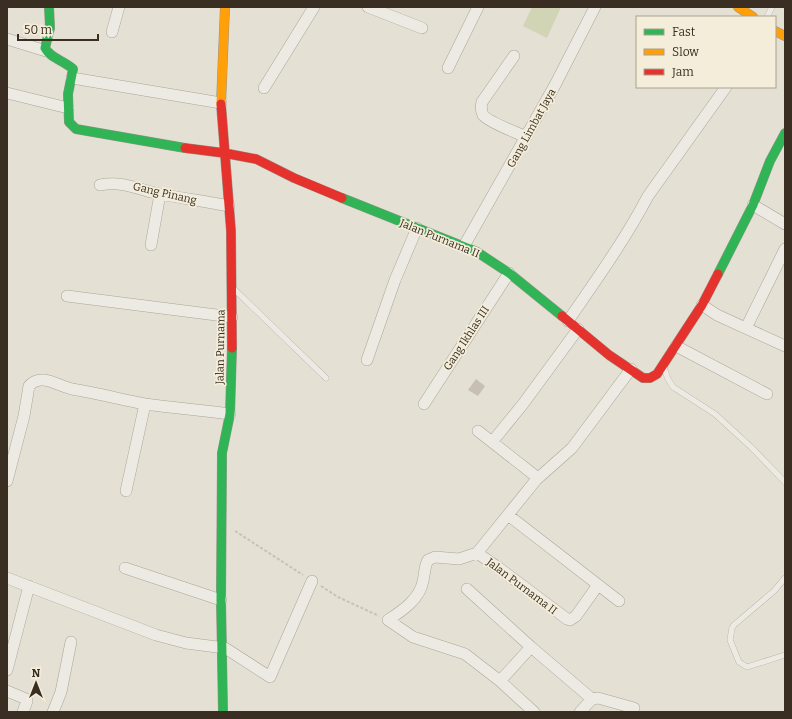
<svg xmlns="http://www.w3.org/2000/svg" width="792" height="719" font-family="Bitter,serif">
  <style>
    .green { fill: #d2d4b6 }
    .building { fill: #c8bfb4 }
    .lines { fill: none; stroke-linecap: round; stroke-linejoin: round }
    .lane-casing { stroke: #aaa59b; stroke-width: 6 }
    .street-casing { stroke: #aaa59b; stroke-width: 12 }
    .fast-casing { stroke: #9a958b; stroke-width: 10 }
    .slow-casing { stroke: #9a958b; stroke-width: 10 }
    .jam-casing { stroke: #9a958b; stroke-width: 10 }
    .path { stroke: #c6c2ba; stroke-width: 2; stroke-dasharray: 3 2; stroke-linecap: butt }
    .lane { stroke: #edeae3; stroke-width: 5.5 }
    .street { stroke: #edeae3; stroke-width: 11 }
    .fast { stroke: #30b455; stroke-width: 9 }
    .slow { stroke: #ff9f0a; stroke-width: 9 }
    .jam { stroke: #e5322d; stroke-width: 9 }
    .labels { text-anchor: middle; stroke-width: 3.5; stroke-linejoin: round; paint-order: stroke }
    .street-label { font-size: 11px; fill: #3a2e22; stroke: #f4edda }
  </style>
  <rect width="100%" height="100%" fill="#e4e0d3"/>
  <path class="green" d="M532,7H561L547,38L523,26Z"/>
  <path class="building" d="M476,379L485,386L478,396L468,390Z"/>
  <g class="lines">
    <defs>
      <path id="lane" d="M767,17L772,7
        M235,290L326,378
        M664,368L668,379L673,387L715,414L751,447L785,482
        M785,578L774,591L734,625L732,628L730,640L739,662L747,667L785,655"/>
      <path id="street" d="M368,7L422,28
        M112,32L119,7
        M7,39L46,51
        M514,56L482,102C481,106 481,111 483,115C488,122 518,133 526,137
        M448,68L478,7
        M72,78L221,103
        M264,88L314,7
        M7,93L68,108
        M100,185C123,181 134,188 155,193C179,198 204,201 229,206
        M753,205L785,224
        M151,245L160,194
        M464,246L555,85L595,7
        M67,296L232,317
        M702,305L717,315L785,346
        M568,321C596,280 625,240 648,196L726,87
        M746,328L785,249
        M676,346L767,394
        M367,360L395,280L417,228
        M424,404L509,273
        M478,431L538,478
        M492,442L523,404L578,329
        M7,481L24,416L29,386C41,372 58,386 72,389C96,393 120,399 145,404C173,408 202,410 230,414
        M126,491L145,404
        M508,515L619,601
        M477,553L459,559L435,557L428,560C424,567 425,574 423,581C420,599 402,611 388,620L413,637L465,654L500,681L534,712
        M125,568L221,600
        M7,578L156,635L186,643L225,648L270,677L312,581
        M598,585L576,616L570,620L567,619L499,568L477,553L536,480L572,448L631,369
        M467,589L531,647L500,681
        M531,647L592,699
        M7,670L29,586
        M7,691L26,699L27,701L23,712
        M53,712L61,692L71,642
        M580,712L592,699L598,698L634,708"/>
      <path id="fast" d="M49,7L50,28L45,48C50,58 65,61 73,69L68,94L69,122L76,129L185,148
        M342,198L477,252L509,273L562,316
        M718,274L753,205L770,161L785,133
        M223,712L221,600L222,453L230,414L232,348"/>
      <path id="slow" d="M738,7L753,17
        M775,31L785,36
        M221,104L225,7"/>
      <path id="jam" d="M221,104L231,231L232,348
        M185,148L224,153L256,159L294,178L342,198
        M562,316L609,355L643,378H650L657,374L702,305L718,274"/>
    </defs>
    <use href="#lane" class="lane-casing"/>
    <use href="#street" class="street-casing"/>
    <use href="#fast" class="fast-casing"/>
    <use href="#slow" class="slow-casing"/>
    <use href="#jam" class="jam-casing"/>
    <path class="path" d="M235,531L303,575
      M321,586L338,597L379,616"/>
    <use href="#lane" class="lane"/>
    <use href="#street" class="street"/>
    <use href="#fast" class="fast"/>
    <use href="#slow" class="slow"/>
    <use href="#jam" class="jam"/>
  </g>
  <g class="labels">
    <g class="street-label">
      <text transform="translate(531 128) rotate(-61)" y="4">Gang Limbat Jaya</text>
      <text transform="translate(165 193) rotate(13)" y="4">Gang Pinang</text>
      <text transform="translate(440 238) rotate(22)" y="4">Jalan Purnama II</text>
      <text transform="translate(466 338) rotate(-57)" y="4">Gang Ikhlas III</text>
      <text transform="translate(220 347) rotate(-89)" y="4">Jalan Purnama</text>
      <text transform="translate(522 586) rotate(37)" y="4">Jalan Purnama II</text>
    </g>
  </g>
  <rect width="792" height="719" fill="none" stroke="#3a2e22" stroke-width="16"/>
  <rect x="636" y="16" width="140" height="72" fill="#f4edda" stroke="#aaa190"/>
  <rect x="644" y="29" width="20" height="6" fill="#30b455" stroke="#aaa190"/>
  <text x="672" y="36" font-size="12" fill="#3a2e22">Fast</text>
  <rect x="644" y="49" width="20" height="6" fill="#ff9f0a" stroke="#aaa190"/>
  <text x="672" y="56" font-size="12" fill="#3a2e22">Slow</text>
  <rect x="644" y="69" width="20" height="6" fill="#e5322d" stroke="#aaa190"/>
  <text x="672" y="76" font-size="12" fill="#3a2e22">Jam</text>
  <g transform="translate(36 683)" stroke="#f4edda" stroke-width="3" paint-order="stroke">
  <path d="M0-3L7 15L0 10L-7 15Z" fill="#3a2e22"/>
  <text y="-6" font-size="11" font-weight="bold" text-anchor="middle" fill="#3a2e22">N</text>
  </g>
  <path d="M18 34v6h80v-6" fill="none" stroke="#3a2e22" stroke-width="2"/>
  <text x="24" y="34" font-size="12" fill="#3a2e22" stroke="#f4edda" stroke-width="3" paint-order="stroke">50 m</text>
</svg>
